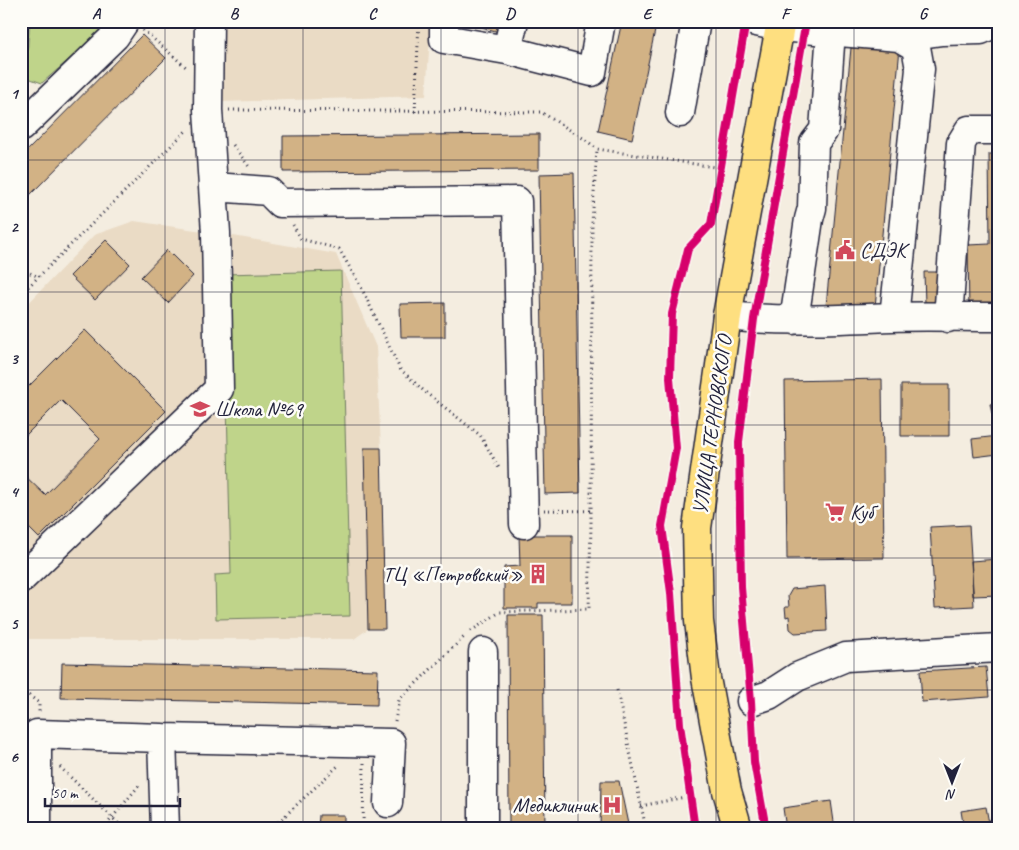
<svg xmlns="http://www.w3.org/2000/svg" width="1019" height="850" font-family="Caveat,sans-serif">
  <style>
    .built { fill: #eadbc5 }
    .green { fill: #bfd48a; stroke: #707b62 }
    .building { fill: #d2b285; stroke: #22223b }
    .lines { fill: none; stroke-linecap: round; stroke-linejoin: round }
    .minor-casing { stroke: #22223b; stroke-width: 31 }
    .major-casing { stroke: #22223b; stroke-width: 31 }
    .path { stroke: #22223b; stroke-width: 3; stroke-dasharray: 1 4; stroke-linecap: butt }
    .minor { stroke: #fdfcf7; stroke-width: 28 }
    .major { stroke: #fedf80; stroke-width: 28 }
    .cycleway-casing { stroke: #fdfcf7; stroke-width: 11 }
    .cycleway { stroke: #d6006c; stroke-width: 8 }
    .grid { fill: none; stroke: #22223b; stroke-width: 1; stroke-opacity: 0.55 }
    .labels { text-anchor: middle; stroke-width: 5; stroke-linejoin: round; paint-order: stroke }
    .poi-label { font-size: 21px; fill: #22223b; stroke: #fdfcf7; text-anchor: start }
    .street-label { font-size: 21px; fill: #22223b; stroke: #fdfcf7 }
    .neatline { fill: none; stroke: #22223b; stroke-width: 2 }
    .grid-label { font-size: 16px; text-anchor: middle; font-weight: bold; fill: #22223b }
  </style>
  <rect width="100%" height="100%" fill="#f4ede0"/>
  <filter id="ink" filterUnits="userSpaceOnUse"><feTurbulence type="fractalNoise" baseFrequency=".02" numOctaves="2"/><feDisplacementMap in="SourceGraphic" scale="10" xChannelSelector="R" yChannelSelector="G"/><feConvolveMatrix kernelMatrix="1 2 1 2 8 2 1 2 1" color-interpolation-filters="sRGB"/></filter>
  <g filter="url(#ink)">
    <path class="built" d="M220,21H431L426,96L220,102Z
      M134,221L216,233L336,254L376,347L381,448L385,629H368L354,639H21V311L94,235Z"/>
    <path class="green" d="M30,21H78L104,29L42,83L25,77Z
      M341,271L350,616L216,619L215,575L231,574L224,274Z"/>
    <path class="building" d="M148,21H182V27H148Z
      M460,21H502L499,32Z
      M622,21H657L632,139L598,131Z
      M142,35L166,58L21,204V157Z
      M851,48H900L875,307L826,306Z
      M539,134V170L283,172V136Z
      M989,154H998V312H969L968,245L990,244Z
      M574,173L580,493L545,494L539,174Z
      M106,240L130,264L95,300L70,276Z
      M167,250L193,276L168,303L141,277Z
      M924,272H939L940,304H925Z
      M445,303V337H401L400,304Z
      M85,330L166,411L39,538L21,520V472L45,495L100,439L61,400L21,440V394Z
      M882,379L884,558L787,559L785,381Z
      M901,385H949V436H901Z
      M998,403V413L992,414L990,404Z
      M998,436V454L974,457L972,439Z
      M364,448H381L385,629H368Z
      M969,525L974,606L935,608L930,527Z
      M519,535H572V603H538V608H504V567L520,566Z
      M998,559V595L973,596L971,561Z
      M825,586L827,631L795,633L790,629L789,616L786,617L785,607H789L788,596L792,589Z
      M508,615H543L545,829H509Z
      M62,663L378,670L377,705L61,698Z
      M986,667L989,697L922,702L920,671Z
      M601,781H619L629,829H600Z
      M831,801L835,829H786L783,808Z
      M986,807L990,829H964L961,811Z
      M319,815H344V829H318Z"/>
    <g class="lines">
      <defs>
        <path id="minor" d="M444,21V39L507,50L592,72L601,21
          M752,21L780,27L899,37L916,47L920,69L894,317
          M899,37L942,31L981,30L987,27L992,21
          M507,50L514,21
          M680,113L696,21
          M21,127L115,36L125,21
          M214,187L268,191L280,203L517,201L524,524
          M727,316C782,322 836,319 891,317C926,316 962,317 998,317
          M948,318L961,143L969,130H998
          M794,320L809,219L812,208L814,143L824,130L831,31
          M21,579L219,389L216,233L208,110L209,21
          M483,652V829
          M751,701L769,695L797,677L846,657L998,648
          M162,738L391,743L388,803
          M37,829V734L162,738L165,829"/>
        <path id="major" d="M738,829L727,791L706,678L699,621L697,528L727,316L781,21"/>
      </defs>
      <use href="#minor" class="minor-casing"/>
      <use href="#major" class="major-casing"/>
      <path class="path" d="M143,30L186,67
        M229,110L541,112L586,140L597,149L721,168
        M415,112L419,21
        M233,145L250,168
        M293,225L301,239L339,249L361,287L400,369L425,392L480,435L499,468
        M21,269L39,277
        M21,294L186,131
        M759,296L801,51
        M544,510L591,511
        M471,631L500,612L589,609L591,524L592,223L597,149
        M749,679L741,587L739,442L752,339
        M21,689L39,703V713
        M617,690L646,829
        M395,721L399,700L465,636
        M752,723L754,762L766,829
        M60,767L124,829
        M641,806L690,796
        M103,829L141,783
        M271,829L340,764
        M363,829L364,763
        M695,829L680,724L671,593L662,526L676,448L670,378L672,314L688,249L711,224L743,39"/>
      <use href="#minor" class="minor"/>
      <use href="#major" class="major"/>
      <defs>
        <path id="cycleway" d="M695,829L680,724L671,593L662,526L676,448L670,378L672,314L688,249L711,224L746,21
          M766,829L754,762L751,701L741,587L739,442L754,319L806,21"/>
      </defs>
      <use href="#cycleway" class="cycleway-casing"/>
      <use href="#cycleway" class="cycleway"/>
    </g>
  </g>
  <path class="grid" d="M165,21V829M303,21V829M441,21V829M578,21V829M716,21V829M854,21V829M21,160H998M21,292H998M21,425H998M21,558H998M21,690H998"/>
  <defs>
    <symbol id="civic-bare" viewBox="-9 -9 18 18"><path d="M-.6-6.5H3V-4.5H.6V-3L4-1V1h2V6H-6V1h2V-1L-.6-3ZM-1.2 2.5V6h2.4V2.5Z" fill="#d1495b" stroke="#fdfcf7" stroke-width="2.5" paint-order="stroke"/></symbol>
    <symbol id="school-bare" viewBox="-9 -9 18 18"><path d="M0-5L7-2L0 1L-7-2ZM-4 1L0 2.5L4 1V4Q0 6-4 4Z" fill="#d1495b" stroke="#fdfcf7" stroke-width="2.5" paint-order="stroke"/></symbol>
    <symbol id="supermarket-bare" viewBox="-9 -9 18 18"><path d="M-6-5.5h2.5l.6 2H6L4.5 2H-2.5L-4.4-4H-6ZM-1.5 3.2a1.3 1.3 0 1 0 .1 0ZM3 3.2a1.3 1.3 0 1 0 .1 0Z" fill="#d1495b" stroke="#fdfcf7" stroke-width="2.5" paint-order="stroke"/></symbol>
    <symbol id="building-bare" viewBox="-9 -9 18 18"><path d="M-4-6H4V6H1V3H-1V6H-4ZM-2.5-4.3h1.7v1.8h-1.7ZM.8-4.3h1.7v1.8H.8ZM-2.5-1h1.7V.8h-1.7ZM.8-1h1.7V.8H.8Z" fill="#d1495b" stroke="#fdfcf7" stroke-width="2.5" paint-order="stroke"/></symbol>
    <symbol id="hospital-bare" viewBox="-9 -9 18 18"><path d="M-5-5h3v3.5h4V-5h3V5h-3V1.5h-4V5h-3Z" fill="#d1495b" stroke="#fdfcf7" stroke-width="2.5" paint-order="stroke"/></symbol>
  </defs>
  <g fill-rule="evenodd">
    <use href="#civic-bare" x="831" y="236" width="28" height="28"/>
    <use href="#school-bare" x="186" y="395" width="28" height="28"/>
    <use href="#supermarket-bare" x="821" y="498" width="28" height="28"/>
    <use href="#building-bare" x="524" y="560" width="28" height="28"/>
    <use href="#hospital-bare" x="598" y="791" width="28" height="28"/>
  </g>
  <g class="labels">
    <g class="poi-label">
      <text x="860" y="257">СДЭК</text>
      <text x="215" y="416">Школа №69</text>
      <text x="850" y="519">Куб</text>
      <text x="523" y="581" text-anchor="end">ТЦ «Петровский»</text>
      <text x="597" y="812" text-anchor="end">Медиклиник</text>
    </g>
    <g class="street-label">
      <text transform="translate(712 425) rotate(-82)" y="7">УЛИЦА ТЕРНОВСКОГО</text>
    </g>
  </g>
  <rect width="1019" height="850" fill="none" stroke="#fdfcf7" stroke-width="55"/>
  <g transform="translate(952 782) rotate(180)" stroke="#fdfcf7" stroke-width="4" paint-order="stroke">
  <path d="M0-4L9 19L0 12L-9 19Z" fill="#22223b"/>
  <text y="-8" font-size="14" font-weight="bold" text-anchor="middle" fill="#22223b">N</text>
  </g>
  <path d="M45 798v8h135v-8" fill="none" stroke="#22223b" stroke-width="2.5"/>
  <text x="52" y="798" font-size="15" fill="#22223b" stroke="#fdfcf7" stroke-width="4" paint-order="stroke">50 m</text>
  <rect x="28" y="28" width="964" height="794" class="neatline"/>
  <g class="grid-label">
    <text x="96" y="19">A</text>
    <text x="234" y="19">B</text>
    <text x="372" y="19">C</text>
    <text x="510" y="19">D</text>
    <text x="647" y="19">E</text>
    <text x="785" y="19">F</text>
    <text x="923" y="19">G</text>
    <text x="14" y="99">1</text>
    <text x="14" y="232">2</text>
    <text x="14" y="364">3</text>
    <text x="14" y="497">4</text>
    <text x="14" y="629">5</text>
    <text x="14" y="762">6</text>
  </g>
</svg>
